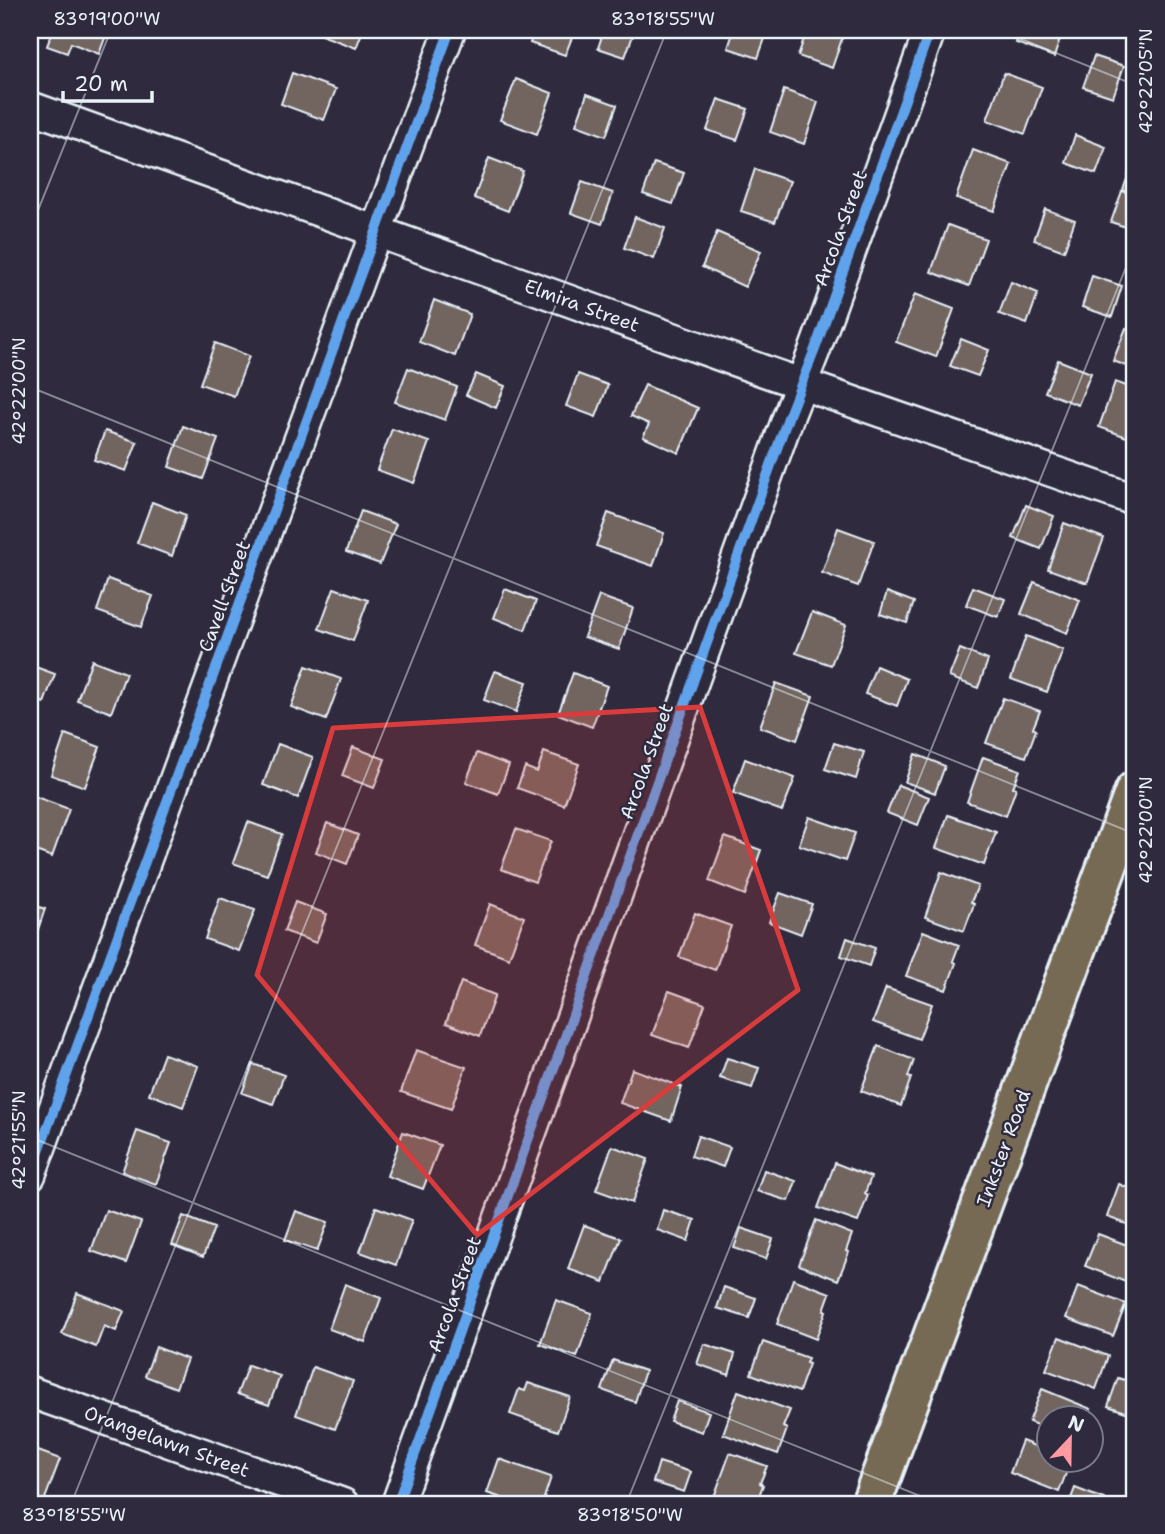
<svg xmlns="http://www.w3.org/2000/svg" width="1165" height="1534" font-family="'Shantell Sans',sans-serif">
  <style>
    .building { fill: #726560; stroke: #e8f1f8; stroke-width: 2 }
    .lines { fill: none; stroke-linecap: round; stroke-linejoin: round }
    .minor-casing { stroke: #e8f1f8; stroke-width: 35 }
    .major-casing { stroke: #e8f1f8; stroke-width: 44 }
    .minor { stroke: #2f2a3d; stroke-width: 30 }
    .major { stroke: #776a54; stroke-width: 38 }
    .cycleway-casing { stroke: #2f2a3d; stroke-width: 15 }
    .cycleway { stroke: #60a3ed; stroke-width: 10 }
    .marked { fill: #d83c3d; fill-opacity: 0.2; stroke: #d83c3d; stroke-width: 5; stroke-linejoin: round }
    .ticks { fill: none; stroke: #e8f1f8; stroke-width: 2; stroke-opacity: 0.45 }
    .labels { text-anchor: middle; stroke-width: 5; stroke-linejoin: round; paint-order: stroke }
    .street-label { font-size: 19px; fill: #e8f1f8; stroke: #2f2a3d }
    .neatline { fill: none; stroke: #e8f1f8; stroke-width: 2.5 }
    .ticks-label { font-size: 18px; text-anchor: middle; fill: #e8f1f8 }
  </style>
  <rect width="100%" height="100%" fill="#2f2a3d"/>
  <filter id="ink" filterUnits="userSpaceOnUse"><feTurbulence type="fractalNoise" baseFrequency=".0143" numOctaves="2"/><feDisplacementMap in="SourceGraphic" scale="14" xChannelSelector="R" yChannelSelector="G"/><feConvolveMatrix kernelMatrix="1 2 1 2 8 2 1 2 1" color-interpolation-filters="sRGB"/></filter>
  <g filter="url(#ink)">
    <path class="building" d="M53,30H108L99,54L71,43L67,53L47,46Z
      M323,30H363L356,48L321,35Z
      M534,30H575L565,55L530,43Z
      M604,30H635L625,57L598,48Z
      M734,30H768L758,58L728,48Z
      M807,30H845L832,68L798,56Z
      M1020,30H1063L1054,57L1016,43Z
      M1094,56L1124,66L1113,97L1083,87Z
      M292,73L336,89L324,120L281,104Z
      M1004,73L1042,87L1025,134L987,120Z
      M516,79L552,93L537,134L500,120Z
      M784,90L818,102L804,144L770,132Z
      M587,94L617,105L606,136L576,125Z
      M718,99L748,109L737,140L707,130Z
      M1075,135L1106,147L1096,174L1066,163Z
      M973,150L1011,164L994,211L956,198Z
      M489,158L523,171L508,211L474,198Z
      M1134,159H1135V194L1123,190Z
      M654,163L684,173L673,204L643,194Z
      M755,169L790,181L775,222L741,211Z
      M30,173L38,176L30,199Z
      M582,182L613,193L602,224L571,213Z
      M1122,191L1135,195V230L1111,222Z
      M1045,209L1075,220L1064,251L1034,240Z
      M635,217L665,228L654,259L624,248Z
      M948,225L986,239L969,286L931,272Z
      M717,232L761,251L745,287L702,267Z
      M1092,276L1122,286L1112,317L1082,307Z
      M1011,282L1038,293L1027,324L999,314Z
      M915,294L954,309L936,357L896,342Z
      M434,300L470,314L455,356L419,342Z
      M1126,328L1135,331V369L1113,361Z
      M961,339L989,350L978,376L950,366Z
      M215,343L249,356L234,396L200,384Z
      M1058,360L1091,373L1078,405L1045,392Z
      M408,368L457,387L445,420L395,402Z
      M476,374L505,386L496,408L466,395Z
      M578,374L608,385L596,417L566,406Z
      M1115,382L1135,389V440L1099,427Z
      M645,385L698,408L679,453L643,437L649,424L631,416Z
      M183,426L218,439L203,479L169,467Z
      M392,429L429,442L414,483L377,470Z
      M105,431L137,442L126,471L94,460Z
      M152,502L186,515L172,556L137,543Z
      M1026,505L1054,516L1041,549L1013,538Z
      M361,511L396,524L380,564L346,552Z
      M608,513L664,533L653,566L596,546Z
      M1064,523L1104,538L1087,583L1048,569Z
      M838,528L874,541L858,586L822,573Z
      M108,579L153,596L141,627L97,611Z
      M1034,582L1080,600L1067,633L1021,614Z
      M973,587L1005,599L998,617L966,605Z
      M334,588L368,600L353,641L319,629Z
      M505,589L536,601L525,630L494,618Z
      M887,592L914,602L907,623L880,614Z
      M599,596L633,608L619,649L584,637Z
      M812,612L846,625L831,665L796,653Z
      M1026,636L1063,650L1047,692L1011,679Z
      M960,649L988,660L978,688L949,677Z
      M92,660L126,673L111,713L77,700Z
      M30,665L55,674L44,703L30,698Z
      M306,666L341,679L326,720L291,707Z
      M876,666L907,679L897,706L865,694Z
      M495,671L527,682L516,712L484,700Z
      M573,673L607,686L592,727L558,714Z
      M776,683L813,696L797,740L760,727Z
      M1003,698L1040,711L1033,728L1036,730L1026,757L986,743Z
      M65,734L100,747L85,787L51,775Z
      M834,743L864,752L856,779L825,769Z
      M278,744L313,757L298,798L263,785Z
      M353,747L385,759L374,788L342,776Z
      M544,752L579,764L564,805L517,788L525,767L537,772Z
      M477,753L509,765L498,794L466,782Z
      M915,754L945,766L935,793L905,782Z
      M983,757L1020,770L1013,787L1016,788L1006,816L967,802Z
      M745,759L795,778L782,811L733,793Z
      M898,785L929,797L918,825L887,813Z
      M31,795L69,809L52,857L30,849Z
      M948,815L996,832L984,865L936,848Z
      M809,817L855,833L845,861L799,845Z
      M248,822L282,834L267,875L233,863Z
      M327,823L358,835L347,864L316,852Z
      M516,829L551,841L535,882L501,869Z
      M725,837L761,850L745,895L709,881Z
      M941,872L978,886L971,902L974,904L964,931L925,917Z
      M780,893L812,904L801,934L769,922Z
      M220,898L255,910L239,951L205,939Z
      M295,902L327,914L316,943L284,931Z
      M30,904L45,909L31,950H30Z
      M490,904L524,917L509,958L475,945Z
      M695,913L731,926L715,970L679,957Z
      M923,931L959,945L953,961L956,963L946,990L906,976Z
      M847,938L875,948L869,966L841,956Z
      M461,982L495,995L480,1036L446,1023Z
      M886,988L932,1004L919,1039L873,1022Z
      M669,991L705,1004L689,1048L652,1035Z
      M878,1046L914,1060L908,1077L911,1078L901,1106L861,1091Z
      M416,1050L466,1067L451,1109L401,1092Z
      M164,1054L198,1066L183,1107L149,1094Z
      M727,1058L759,1068L752,1088L720,1078Z
      M253,1064L284,1075L273,1104L242,1093Z
      M632,1069L682,1087L671,1121L620,1103Z
      M137,1131L171,1143L156,1184L122,1172Z
      M403,1132L440,1145L423,1189L387,1176Z
      M698,1136L730,1147L723,1167L691,1156Z
      M1135,1137V1167L1125,1163Z
      M612,1146L648,1159L632,1203L596,1190Z
      M835,1163L871,1177L865,1193L868,1195L858,1222L818,1208Z
      M764,1170L796,1181L789,1201L757,1191Z
      M1119,1184L1135,1191V1227L1107,1217Z
      M376,1207L412,1220L396,1265L360,1252Z
      M106,1210L141,1222L126,1263L91,1251Z
      M663,1210L695,1220L688,1241L657,1230Z
      M296,1211L328,1222L317,1251L285,1240Z
      M183,1216L214,1228L203,1257L172,1245Z
      M816,1220L852,1234L846,1251L849,1252L838,1280L799,1265Z
      M584,1225L621,1238L604,1282L568,1269Z
      M741,1228L773,1239L766,1259L734,1248Z
      M1098,1234L1135,1248V1279L1133,1285L1085,1266Z
      M793,1279L830,1293L824,1310L826,1311L816,1339L777,1324Z
      M345,1284L381,1298L365,1342L329,1329Z
      M1078,1286L1126,1304L1113,1336L1066,1318Z
      M724,1287L756,1298L749,1318L717,1308Z
      M77,1293L124,1311L116,1331L104,1326L96,1347L62,1334Z
      M556,1300L592,1313L577,1357L540,1344Z
      M1132,1333L1135,1334V1357L1124,1353Z
      M1059,1337L1108,1356L1096,1389L1046,1370Z
      M763,1342L808,1358L806,1363L809,1364L799,1392L751,1374Z
      M704,1344L735,1354L729,1375L697,1364Z
      M156,1347L187,1359L176,1388L145,1376Z
      M613,1360L645,1371L635,1402L602,1390Z
      M248,1365L280,1376L269,1405L237,1394Z
      M313,1367L353,1381L335,1429L296,1415Z
      M1118,1378L1135,1383V1415L1108,1406Z
      M528,1383L570,1397L558,1431L510,1414L519,1389L525,1391Z
      M1042,1389L1091,1409L1087,1418H1050V1430L1029,1422Z
      M738,1391L790,1410L783,1427L787,1429L778,1454L723,1434Z
      M677,1401L709,1412L702,1432L670,1421Z
      M1022,1441L1050,1452V1460H1071L1059,1492L1010,1473Z
      M30,1448L60,1459L43,1504L30,1499Z
      M730,1453L767,1466L760,1483L763,1485L756,1504H732L714,1497Z
      M499,1459L551,1477L542,1504H520L487,1493Z
      M659,1462L691,1472L684,1492L653,1482Z
      M1075,1488L1104,1499L1102,1504H1069Z"/>
    <g class="lines">
      <defs>
        <path id="minor" d="M30,107L767,372L1135,500
          M30,1175L450,30
          M30,1392L343,1504
          M397,1504L789,415L815,349L930,30"/>
        <path id="major" d="M871,1504L1135,791"/>
      </defs>
      <use href="#minor" class="minor-casing"/>
      <use href="#major" class="major-casing"/>
      <use href="#minor" class="minor"/>
      <use href="#major" class="major"/>
      <defs>
        <path id="cycleway" d="M30,1175L450,30
          M397,1504L789,415L815,349L930,30"/>
      </defs>
      <use href="#cycleway" class="cycleway-casing"/>
      <use href="#cycleway" class="cycleway"/>
    </g>
  </g>
  <path class="marked" d="M700,707L798,990L477,1235L257,975L333,728Z"/>
  <path class="ticks" d="M999,30L1135,85M30,230L111,30M30,387L1135,834M30,1137L940,1504M71,1504L667,30M626,1504L1135,245"/>
  <g class="labels">
    <g class="street-label">
      <text transform="translate(840 228) rotate(-70)" y="7">Arcola Street</text>
      <text transform="translate(582 305) rotate(20)" y="7">Elmira Street</text>
      <text transform="translate(224 596) rotate(-70)" y="7">Cavell Street</text>
      <text transform="translate(646 761) rotate(-70)" y="7">Arcola Street</text>
      <text transform="translate(1003 1148) rotate(-70)" y="7">Inkster Road</text>
      <text transform="translate(454 1294) rotate(-70)" y="7">Arcola Street</text>
      <text transform="translate(167 1441) rotate(20)" y="7">Orangelawn Street</text>
    </g>
  </g>
  <rect width="1165" height="1534" fill="none" stroke="#2f2a3d" stroke-width="77"/>
  <g transform="translate(1070 1439) rotate(22)"><circle r="33" fill="#2f2a3d" stroke="#797a88" stroke-width="2"/>
  <path d="M0-5L12 26L0 18L-12 26Z" fill="#ff9aa2"/>
  <text y="-10" font-size="19" font-weight="bold" text-anchor="middle" fill="#e8f1f8">N</text>
  </g>
  <path d="M63 91v10h89v-10" fill="none" stroke="#e8f1f8" stroke-width="3.5"/>
  <text x="74" y="91" font-size="21" fill="#e8f1f8" stroke="#2f2a3d" stroke-width="5" paint-order="stroke">20 m</text>
  <rect x="38" y="38" width="1088" height="1458" class="neatline"/>
  <g class="ticks-label">
    <text x="107" y="25">83°19'00"W</text>
    <text x="663" y="25">83°18'55"W</text>
    <text transform="translate(1146 81) rotate(-90)" y="6">42°22'05"N</text>
    <text transform="translate(19 391) rotate(-90)" y="6">42°22'00"N</text>
    <text transform="translate(1146 830) rotate(-90)" y="6">42°22'00"N</text>
    <text transform="translate(19 1140) rotate(-90)" y="6">42°21'55"N</text>
    <text x="74" y="1521">83°18'55"W</text>
    <text x="630" y="1521">83°18'50"W</text>
  </g>
</svg>
